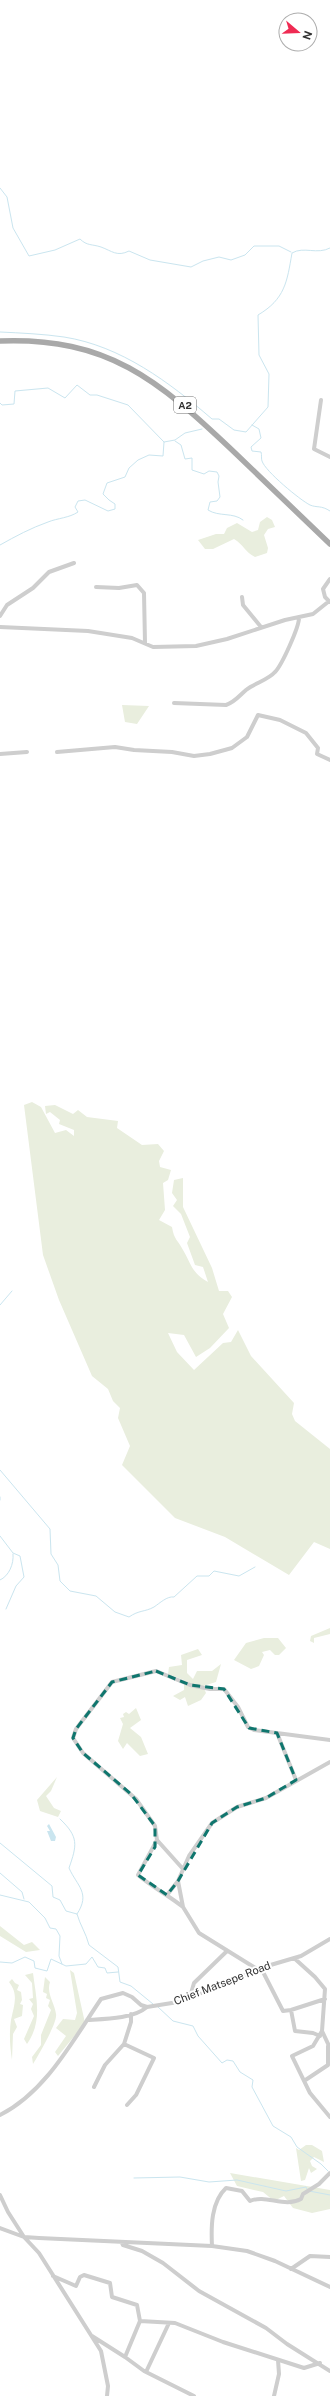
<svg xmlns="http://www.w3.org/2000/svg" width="330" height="2396" font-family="'Public Sans',sans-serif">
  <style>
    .green { fill: #e9eede }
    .water { fill: #cae5ef }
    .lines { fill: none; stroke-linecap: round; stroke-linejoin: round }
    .stream { stroke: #cae5ef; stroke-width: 1 }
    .minor { stroke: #cecece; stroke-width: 4 }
    .major { stroke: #a9a9a9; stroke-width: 5.5 }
    .marked { fill: none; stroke: #0f766e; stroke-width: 3; stroke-dasharray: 8 5; stroke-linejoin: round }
    .labels { text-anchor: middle; stroke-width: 4; stroke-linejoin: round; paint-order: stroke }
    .shield { fill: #fff; stroke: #6f6f6f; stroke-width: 1 }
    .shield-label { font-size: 10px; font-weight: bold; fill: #313131 }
    .street-label { font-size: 11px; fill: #313131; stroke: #fff }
  </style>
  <rect width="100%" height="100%" fill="#fff"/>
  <path class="green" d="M267,517L272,520L275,527L268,529L264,535L268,548L267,553L255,557C245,552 244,545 234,539L213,549H205L198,540L216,534H224L227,528L237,523L252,532L258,530L260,522Z
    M122,705L149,706L137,724L125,722Z
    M32,1102L41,1107L55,1133L66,1130L74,1136V1130L59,1124L60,1120L50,1112L46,1114L45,1106L55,1105L73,1114L78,1110L87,1117L118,1121L117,1128L142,1145L158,1144L164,1151L159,1161L160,1167L171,1170L168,1180L163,1183L165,1210L159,1220L172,1227C174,1240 178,1240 183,1250C192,1265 191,1272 208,1282L203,1267L195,1265L187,1243L190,1237L181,1214L173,1206L177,1200L172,1193L174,1180L183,1178V1207L212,1268L219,1291H228L232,1297L223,1314L229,1328L210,1348L196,1357L184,1335L168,1333L177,1352L194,1370L223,1343L231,1342L238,1330L251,1356L294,1403L292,1414L295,1421L330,1449V1549L314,1542L289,1575L225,1537L175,1518L122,1465L130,1446L118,1418L120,1408L113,1401L108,1389L92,1376L59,1300L43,1255L24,1105Z
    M330,1628V1634L314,1638V1643L310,1641L311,1636Z
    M264,1638H278L286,1648L279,1655H275L270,1650L262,1652L264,1655L259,1666L251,1669L234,1660L246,1643Z
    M198,1649L202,1655L187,1660V1673L193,1679L197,1671H212L221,1664L216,1682L203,1686L206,1693L201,1700L188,1706L185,1697L180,1700L173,1696L184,1690V1680L168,1674L169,1667L182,1665L181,1655Z
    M136,1708L141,1720L130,1728L141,1737L148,1754L140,1756L127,1743L123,1749L118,1741L123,1724L120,1718L124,1717L123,1714L126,1712L129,1714Z
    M57,1777L51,1791L46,1796L54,1808L61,1811L58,1817L40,1811L37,1800Z
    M0,1926L24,1945L32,1942L40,1950L26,1952L0,1936Z
    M70,1970L74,1973L85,2023L58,2056L55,2052L66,2036L56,2028L63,2019L75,2020L77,2013Z
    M33,1973C36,1998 43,2021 27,2044L24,2039L34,2016L31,2009L33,2004L29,1999L33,1998L32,1983L25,1975Z
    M45,1977L50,1982C46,1993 55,2004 56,2014C58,2022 38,2056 33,2064L32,2057L41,2045V2035L51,2010L48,2006L50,2000L46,1998L47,1994L43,1992Z
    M12,1979L15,1983L19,1985L17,1990L21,1992L22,2000L20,2004L23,2005L22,2016L14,2019L17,2027L13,2034L12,2060C10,2047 9,2033 11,2020C14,2005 19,1995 9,1982Z
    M306,2145H312L322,2151L324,2162L314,2157L310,2161L312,2166L317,2169L311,2173L309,2168L305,2180L301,2181L296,2148L299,2150Z
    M230,2173L330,2190V2209L312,2213L293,2208L284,2196L274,2201L263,2192L237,2186Z"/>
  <path class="water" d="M49,1824L56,1837L55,1841H51L47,1831H50L47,1826Z"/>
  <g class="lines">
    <path class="stream" d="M0,188L7,197L13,228L29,256L55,250L80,239C87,246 92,244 101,247C112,251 117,257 129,251L150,260L191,267L203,261L219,257L231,260L245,255L254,246H279L291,252
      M0,332C21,333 43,334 64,337C121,346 169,382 212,419H219L234,430L246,432L268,407L269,374L259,355L258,315C285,299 287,282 292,253C304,246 317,255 330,248
      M0,403L2,405L14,404L15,391L48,388L65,398L77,385L90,395H97L128,405L164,442
      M252,425L259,429L261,438L251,447L252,451L261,452C262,455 261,459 262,461C265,471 300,500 310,505C317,508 321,505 330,511
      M175,441L181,445L185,459L192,458V470L204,474L209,471L217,472L219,476L218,482L220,497L217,501L210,502L208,510C219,517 233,512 243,520
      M0,545C16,536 31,528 48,522C58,518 69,518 78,512L75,507L78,501L85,500L108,511L115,509V504L109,500L103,494L107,483L125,477L129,468L138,460L149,455L163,456L164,442L175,440L185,433L202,429
      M0,1305L12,1291
      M0,1470L50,1529L51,1554L58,1565L60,1581L70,1591L96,1596L115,1612L129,1617C139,1610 145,1612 154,1607C160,1603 167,1596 174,1597L197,1576H209L214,1571L239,1576L255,1567
      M0,1497V1500
      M0,1536L13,1553L20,1556L24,1577L16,1586L6,1609
      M0,1580C9,1576 14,1564 13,1554
      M60,1819C79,1837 77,1845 69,1868C77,1886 91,1893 77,1914
      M0,1843L52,1886L53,1897L60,1900L66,1911L77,1914C80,1925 86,1933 89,1945L118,1967L120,1982L131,1986L153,2004
      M0,1873L22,1892L24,1899
      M0,1895L29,1902L45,1918L50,1928L56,1929L60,1936L59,1956L62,1964
      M0,1962L12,1963L25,1957L34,1961L35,1968L47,1971L51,1959L66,1966L86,1964L92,1957L98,1967L105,1968L107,1973L118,1972
      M158,2007L173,2021L193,2026L198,2036L222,2063L227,2060L233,2061L240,2072L253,2080L252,2087L273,2126L291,2137L297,2147L321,2164L328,2171
      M134,2178L180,2177L209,2182L237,2180L286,2191L306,2187L307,2189
      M309,2191L330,2195"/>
    <path class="minor" d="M321,400L314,449L330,457
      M96,587L119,588L137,585L144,593L145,643
      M242,597L243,605L261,627
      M330,602L325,597L323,589L330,579
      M0,616L7,605L33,588L49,572L74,563
      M0,627L88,631L132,638L153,647L196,646L227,639L285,620L313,614L328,602
      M174,703L226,705C235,702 239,696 246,690C255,683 268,680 275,672C282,665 299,627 299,618
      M57,752L115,747L134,750L172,752L194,756L210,754L232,748L247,737L258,715L280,720L306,733L318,748L317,754L330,760
      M0,754L27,752
      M277,1733L296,1780
      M157,1840L138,1875C152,1887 168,1895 183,1907
      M183,1869L157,1840L155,1826L136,1799L83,1753L73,1738L76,1729L112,1682L156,1671L190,1685L210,1689H224L238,1707L248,1727L254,1730L330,1740
      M167,1895L178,1881
      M294,1958L315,1977L325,1989L322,2031L330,2048
      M261,1968L283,2011L291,2010L325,1999
      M257,1969L199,1933L183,1907L178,1881L189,1856L212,1823L237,1807L266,1798L330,1762
      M190,1997L194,1983L226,1952
      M291,2010L295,2031L313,2033L320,2036
      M87,2020C105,2019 133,2019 147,2007
      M322,2031L313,2046L292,2056L310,2093L330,2117
      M124,2044L154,2058L136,2095L127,2105
      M304,2081L328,2065V2046
      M94,2087L105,2065L124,2044L131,2022V2014
      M0,2115C46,2092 73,2040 101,1999L123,1993L132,1997L141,2005L147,2007L178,2002L228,1983L257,1969L301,1956L330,1939
      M0,2195L8,2212L24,2237L39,2253L101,2351L108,2386L107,2396
      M0,2228L24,2237L39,2238L212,2246L247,2251L275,2261L330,2287
      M122,2243L123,2245L142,2251L163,2263L199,2291L266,2328L287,2344L330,2371
      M212,2246C211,2227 211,2202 226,2188L242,2191L250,2201C266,2194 284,2208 301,2199L303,2194L319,2184L330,2173
      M291,2269L310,2256L330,2257
      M53,2276L76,2286L80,2277L84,2275L110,2283L112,2297L137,2305L140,2321
      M92,2336L125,2357
      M146,2372L169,2323
      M194,2396L144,2371L125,2357L140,2321L175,2323L223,2342L304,2368L320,2363
      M274,2396L279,2374L278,2360"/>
    <path class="major" d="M0,341C108,337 158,380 232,450C265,482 298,513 330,544"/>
  </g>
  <path class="marked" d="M156,1671L190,1685L224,1689L249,1728L277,1733L296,1780L266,1798L237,1807L212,1823L178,1881L167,1895L138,1875L155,1847V1826L131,1794L83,1753L73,1738L76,1729L112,1682Z"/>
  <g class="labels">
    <rect class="shield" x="174" y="397" width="22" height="16" rx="3"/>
    <g class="shield-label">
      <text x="185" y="409">A2</text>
    </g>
    <g class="street-label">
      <text transform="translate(222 1983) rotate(-21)" y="4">Chief Matsepe Road</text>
    </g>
  </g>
  <g transform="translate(298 32) rotate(109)"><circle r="19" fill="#ffffff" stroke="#adadad"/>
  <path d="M0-3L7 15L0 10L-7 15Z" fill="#ef2b53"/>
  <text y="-6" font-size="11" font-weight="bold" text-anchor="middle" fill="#313131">N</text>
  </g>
</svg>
